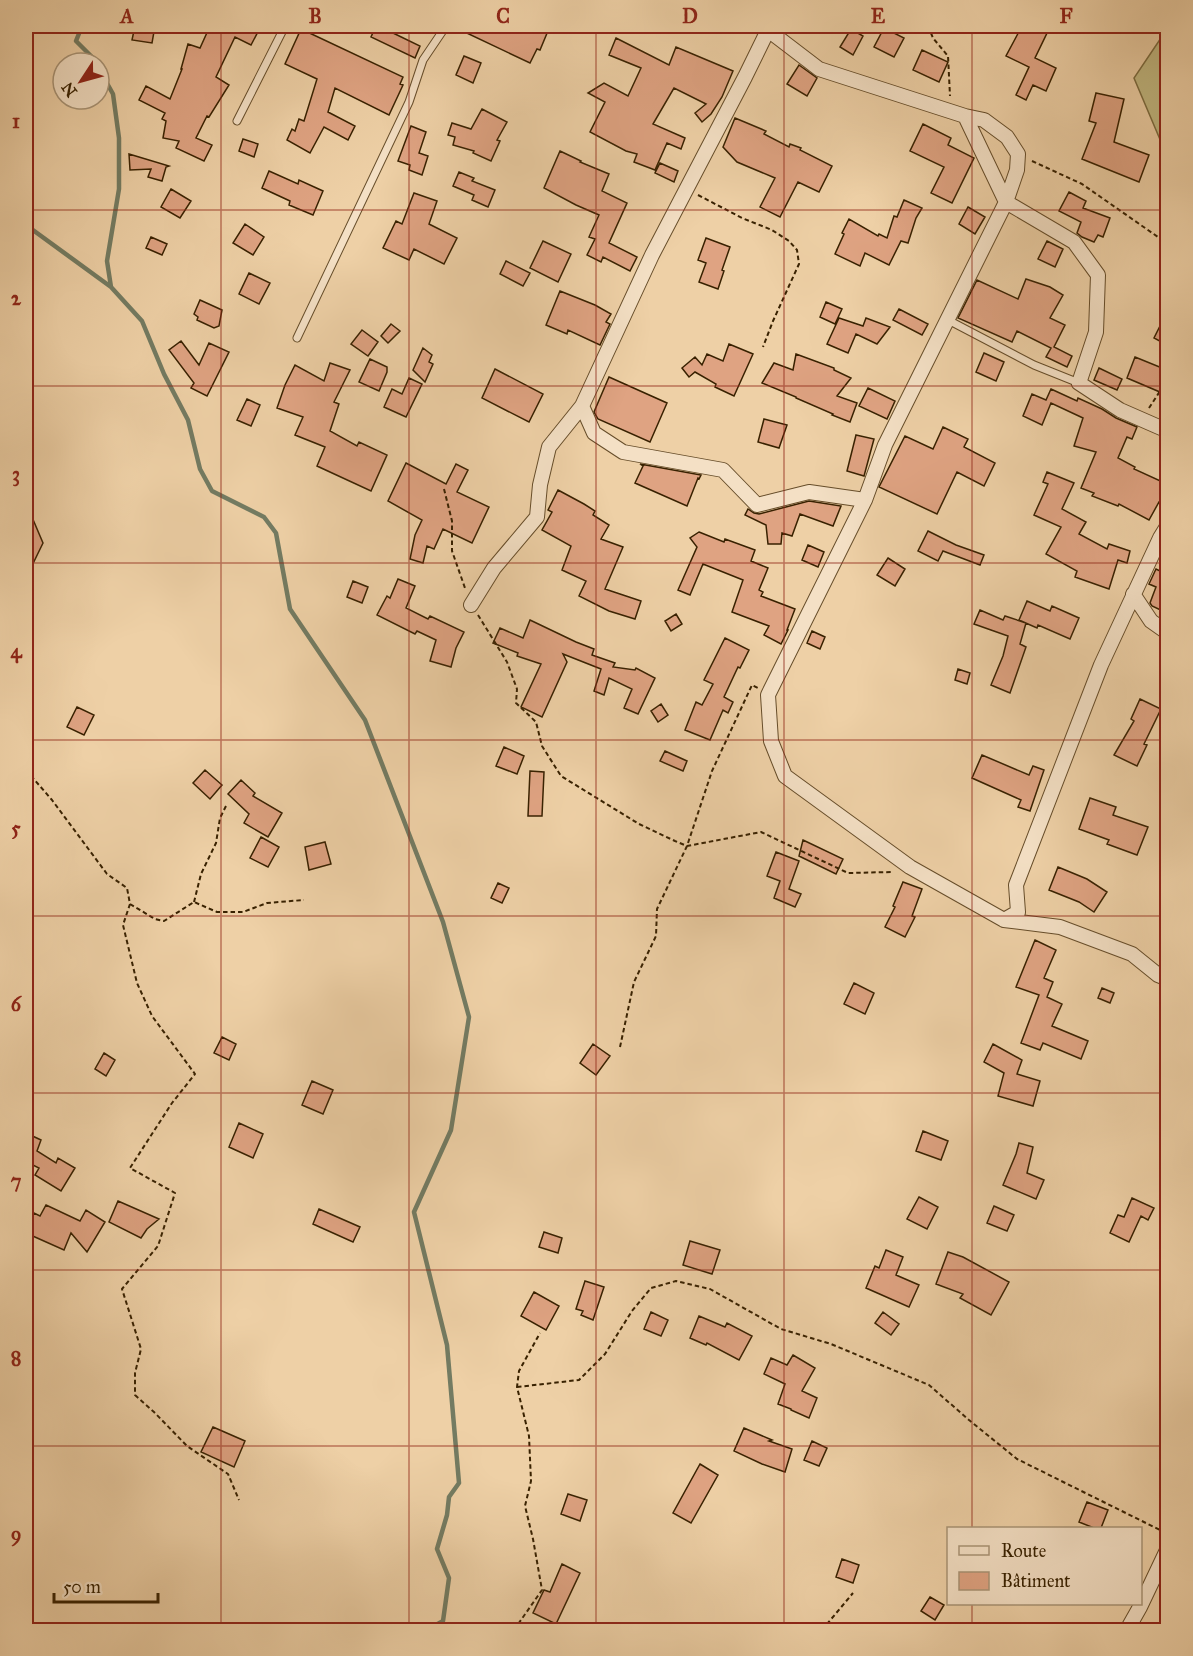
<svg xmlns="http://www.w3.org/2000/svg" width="1193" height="1656" font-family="'IM FELL Great Primer',serif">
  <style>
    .green { fill: #c1b881; stroke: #7c6c40; stroke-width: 1.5 }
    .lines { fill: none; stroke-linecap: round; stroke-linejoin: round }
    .stream { stroke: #737b62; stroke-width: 4.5 }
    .building { fill: #dfa382; stroke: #382100; stroke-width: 1.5 }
    .service-casing { stroke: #664d2a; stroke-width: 9 }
    .minor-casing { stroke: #664d2a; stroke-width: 16 }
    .path { stroke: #382100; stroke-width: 2; stroke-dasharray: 4.5 3; stroke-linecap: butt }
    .service { stroke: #f4e0c5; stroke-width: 7 }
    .minor { stroke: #f4e0c5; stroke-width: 14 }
    .grid { fill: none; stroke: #8f2418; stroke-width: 1.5; stroke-opacity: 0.55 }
    .neatline { fill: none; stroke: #8f2418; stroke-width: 2 }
    .grid-label { font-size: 20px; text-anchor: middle; font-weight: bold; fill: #8f2418 }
  </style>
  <rect width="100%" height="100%" fill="#eed0a6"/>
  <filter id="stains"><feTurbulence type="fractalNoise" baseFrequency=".00333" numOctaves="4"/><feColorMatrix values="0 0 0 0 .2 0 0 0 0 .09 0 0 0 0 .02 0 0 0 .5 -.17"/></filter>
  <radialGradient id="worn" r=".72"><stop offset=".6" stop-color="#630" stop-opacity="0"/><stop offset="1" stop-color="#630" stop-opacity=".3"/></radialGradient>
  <path class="green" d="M1167,29V156L1134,78Z"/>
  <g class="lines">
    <path class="stream" d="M82,26L76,41L92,57L96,63
      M99,69L113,94L119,138V189L107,261L111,287
      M26,225L111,287L142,321L164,374L188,420L200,469L212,491L264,517L276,533L290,609L365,720L443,922L469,1017L451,1130L414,1212L447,1345L459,1483L449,1497L447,1515L437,1549L449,1578L443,1621L427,1630"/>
  </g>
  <path class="building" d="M135,26H155L152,43L132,40Z
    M210,26H261L251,45L235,37L216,77L229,85L209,117L207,116L196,138L212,145L204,161L176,148L179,141L163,138L166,121L162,119L165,113L139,100L146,86L170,99L182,69H181L188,44L200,48Z
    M376,26H393L391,32L420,46L415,58L371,37Z
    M452,26H550L540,50L537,49L530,63Z
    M1022,26H1037L1048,31L1035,58L1056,68L1046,91L1033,85L1026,100L1016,95L1029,67L1006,56Z
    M884,28L904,38L894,57L874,47Z
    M301,29L403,77L400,84L403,85L389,115L335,88L328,112L355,126L348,140L324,127L310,153L287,140L292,129L295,131L299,119L304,121L317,79L285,64Z
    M851,29L863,36L853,55L840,47Z
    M616,38L669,65L676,47L733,71L722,97L711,114L702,122L695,113L706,104L674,88L653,124L685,138L681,149L667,143L655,170L634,162L637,154L626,151L590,132L605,102L588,93L604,83L628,96L641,68L609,55Z
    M922,50L948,62L939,82L913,70Z
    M464,56L481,63L473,83L456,75Z
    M799,65L817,78L807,96L787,84Z
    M1096,93L1124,99L1114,142L1149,155L1139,182L1082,159L1096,123L1089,121Z
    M482,109L507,122L497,140L500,141L491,161L473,153L474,151L453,145L455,137L448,135L452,123L471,129Z
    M735,118L766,131L764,134L789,147L790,144L801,148L800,150L832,166L819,192L798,182L780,217L760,207L775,178L737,162L723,147Z
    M923,124L951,138L948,145L974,158L952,203L931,193L944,167L910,151Z
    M411,126L426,132L419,153L428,156L422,175L409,170L410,165L398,161Z
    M243,139L258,144L254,157L239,151Z
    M560,151L581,161L580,162L609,174L602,191L627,203L609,243L637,257L630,271L603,257L601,262L587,255L595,239L589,237L599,215L576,205L544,188Z
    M129,154L169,166L166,167L162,181L148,177L151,169L130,170Z
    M660,163L678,171L674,182L655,173Z
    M269,171L298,184L299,180L323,191L313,215L289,205L290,201L262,188Z
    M459,172L474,178L472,181L495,190L488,207L472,200L474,195L453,186Z
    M171,189L191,201L180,218L161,207Z
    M1069,192L1086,201L1083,208L1110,218L1103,237L1098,235L1094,242L1082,237L1077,233L1081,222L1059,211Z
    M414,193L437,201L429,224L457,238L444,264L414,249L409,260L383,248L396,221L402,224Z
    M904,200L922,208L916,218L908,243L901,241L889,265L865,253L860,266L835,254L844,234L842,233L849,219L878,236L879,234L887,238L894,216L897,217Z
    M968,207L985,217L975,234L959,224Z
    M245,224L264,237L253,255L233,243Z
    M151,237L167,244L162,255L146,248Z
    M706,238L730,247L722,270L724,271L718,289L699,282L706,263L698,260Z
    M543,241L571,254L558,282L530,268Z
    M1047,241L1063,249L1055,267L1038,259Z
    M506,261L530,273L523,286L500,274Z
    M249,273L270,283L259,304L239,294Z
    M1026,279L1050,287L1063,295L1050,318L1065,325L1054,347L1072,356L1067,367L1046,357L1051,348L1017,331L1012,342L958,318L977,280L1018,299Z
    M560,291L595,305L611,314L606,322L610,324L600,345L568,330L567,334L546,325Z
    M200,300L222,310L219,326L214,328L197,320L198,317L194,314Z
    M826,302L842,309L835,324L820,317Z
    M899,309L928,324L922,335L893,320Z
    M1167,312V345L1154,338Z
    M839,318L863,326L866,318L890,327L877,344L856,334L848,353L827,344Z
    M391,324L400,331L388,343L381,336Z
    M362,330L378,342L368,356L351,344Z
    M181,341L199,365L209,343L229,352L207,396L191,388L194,383L169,350Z
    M729,344L753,354L734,396L715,387L716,384L695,372L689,377L682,368L695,357L702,365L707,354L723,361Z
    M423,348L432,355L429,362L433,364L425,382L413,370Z
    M984,353L1004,362L996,381L976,372Z
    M796,354L834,368V370L851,378L837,396L857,403L850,422L832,415L833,414L796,398V397L762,383L774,363L793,370Z
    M1135,357L1167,370V395L1127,378Z
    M370,359L387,367V372L379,391L359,382Z
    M330,363L350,370L334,402L339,404L330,431L357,446L359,442L387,455L371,491L317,466L325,447L295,435L303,417L277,408L285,385L295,365L324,381Z
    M1099,368L1122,379L1117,390L1094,380Z
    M495,369L543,394L529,422L482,398Z
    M609,377L667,403L650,442L598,419L594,412Z
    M409,378L422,384L406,417L384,407L392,389L402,394Z
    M868,388L895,401L887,419L859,406Z
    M1051,389L1077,401L1078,398L1102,409L1116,418L1137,427L1132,439L1127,437L1118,458L1135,467L1134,469L1167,484V506L1159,502L1149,520L1119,504L1118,506L1092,496L1094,493L1081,488L1096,452L1074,446L1083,418L1051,403L1042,425L1023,416L1032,394L1046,400Z
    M247,399L260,405L251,426L237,420Z
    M764,419L787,425L779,448L758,442Z
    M943,427L968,439L964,447L995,463L984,486L957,472L937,514L879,487L905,436L933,449Z
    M856,435L874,439L864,476L847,471Z
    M406,463L446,484L456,464L468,470L457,492L489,507L472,543L443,529L434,549L427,546L423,563L410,559L415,535L422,520L388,501Z
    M640,464L701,475L699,479L698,478L687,506L635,483L643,466Z
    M1047,472L1074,483L1062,509L1086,522L1079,534L1107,549L1109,544L1130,551L1127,563L1118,560L1109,589L1075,577L1077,571L1046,554L1061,527L1034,515L1048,484L1043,482Z
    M558,490L584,504L595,511L593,515L609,525L601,539L623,547L605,589L641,601L635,619L609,611L579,596L586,581L562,570L571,546L542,530L552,512L548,510Z
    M809,501L841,506L833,526L800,514L792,536L782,533L781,544H768L766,525L745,515L748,509L754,513L759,514Z
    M26,503L43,543L26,578Z
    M928,531L956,545L984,555L980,565L943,551L938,561L918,551Z
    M699,532L724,542L725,539L755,550L751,561L768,568L759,590L763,592L761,596L795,609L787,630H788L781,644L764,635L769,626L732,612L743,580L703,564L690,595L678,590L697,547L690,538Z
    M808,545L824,552L818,567L802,560Z
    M888,558L905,569L895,586L877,575Z
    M1167,561V613L1152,606L1150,603L1156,587L1149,584L1156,569L1162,572Z
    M398,579L415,586L406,608L428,619L430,616L464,632L456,648L451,667L430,661L436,640L417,631L415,634L377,615L387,596L390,598Z
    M353,581L368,587L362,603L347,597Z
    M1027,601L1050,611L1052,606L1079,618L1070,639L1038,625L1037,628L1019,620Z
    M980,610L1003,620L1005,616L1026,623L1020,644L1026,647L1010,693L991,685L1003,656L1008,636L974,624Z
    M676,614L682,624L671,631L665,621Z
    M530,620L576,642L594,649L592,655L615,663L613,667L635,670L636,668L655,678L638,714L624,708L632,689L609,678L604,695L594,691L601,669L563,654L567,662L542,717L521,707L541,664L517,656L518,653L493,643L500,628L523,638Z
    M812,631L825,637L820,649L807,643Z
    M725,638L749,650L740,668L738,667L724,697L733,702L728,713L723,710L710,740L685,730L696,702L702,705L713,684L704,680Z
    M958,669L970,673L967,684L955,680Z
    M1140,699L1161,709L1144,744L1147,745L1137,766L1114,755L1134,721L1131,719Z
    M661,704L668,715L658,722L651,711Z
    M77,707L94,715L84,735L67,727Z
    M504,747L524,756L517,774L496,766Z
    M665,751L687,761L683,771L660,761Z
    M982,755L1029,775L1033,766L1044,770L1030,811L1018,807L1021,800L972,778Z
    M205,770L222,785L210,799L193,783Z
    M530,771L544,772L542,816H528Z
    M241,780L255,793L253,796L282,813L268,837L244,823L249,814L228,794Z
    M1090,798L1116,807L1113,815L1148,827L1137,855L1107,844L1109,840L1079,829Z
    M261,837L279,847L268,867L250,858Z
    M803,840L843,859L836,874L799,856Z
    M325,842L331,864L309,870L305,847Z
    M776,852L799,861L789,889L801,894L795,907L774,898L780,881L767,876Z
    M1058,867L1087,879L1107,892L1094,912L1079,902L1049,890Z
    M903,882L922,889L912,916L915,917L905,937L885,927L895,907L893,906Z
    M498,883L509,888L502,903L491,898Z
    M1035,940L1056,950L1044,978L1053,982L1047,997L1062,1004L1052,1026L1088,1041L1081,1059L1043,1043L1040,1050L1021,1043L1039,995L1016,987Z
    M854,983L874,993L865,1014L844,1004Z
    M1102,988L1114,993L1110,1003L1098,998Z
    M222,1037L236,1044L229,1060L214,1053Z
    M593,1044L610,1056L596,1075L580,1063Z
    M993,1044L1022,1060L1017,1074L1040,1081L1033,1106L998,1096L1004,1073L984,1062Z
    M104,1053L115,1060L106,1076L95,1069Z
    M312,1081L333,1090L323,1114L302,1105Z
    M239,1123L263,1134L253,1158L229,1147Z
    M923,1131L948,1141L941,1160L916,1151Z
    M26,1133L41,1140L37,1151L56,1163L58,1158L75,1168L61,1191L35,1175L39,1168L31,1164L26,1175Z
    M1019,1143L1033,1147L1027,1173L1044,1180L1036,1199L1003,1185L1016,1154Z
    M919,1197L938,1207L927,1229L907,1219Z
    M1132,1198L1154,1208L1148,1220L1141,1216L1129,1242L1110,1233L1118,1215L1124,1217Z
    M118,1201L159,1219L147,1229L141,1238L109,1222Z
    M46,1205L80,1221L86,1210L105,1222L87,1252L71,1233L64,1250L26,1233L34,1213L40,1216Z
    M994,1206L1014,1215L1007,1231L987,1223Z
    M319,1209L360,1227L353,1242L313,1224Z
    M544,1232L562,1238L558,1253L539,1247Z
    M690,1241L720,1250L712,1274L683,1265Z
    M886,1250L903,1257L896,1275L919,1285L909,1307L866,1288L875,1266L879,1268Z
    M948,1252L963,1257L1009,1282L991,1315L960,1298L963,1294L936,1284Z
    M585,1281L604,1287L593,1320L581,1315L583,1311L576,1309Z
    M534,1292L559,1306L546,1330L521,1316Z
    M651,1312L668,1320L661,1336L644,1329Z
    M883,1312L899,1324L891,1335L875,1323Z
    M699,1316L725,1327L727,1323L752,1336L739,1360L707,1343L706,1345L690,1338Z
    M793,1355L815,1368L802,1391L817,1398L809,1418L791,1410V1409L778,1404L785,1384L764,1374L771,1358L787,1365Z
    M213,1427L245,1441L234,1467L201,1452Z
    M744,1428L772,1440L769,1441L792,1449L785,1472L762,1464L734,1451Z
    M812,1441L827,1448L819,1466L804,1460Z
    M700,1464L718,1475L691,1523L673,1513Z
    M568,1494L587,1500L580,1521L561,1514Z
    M1087,1502L1108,1510L1101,1528H1094L1079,1522Z
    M842,1559L859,1565L853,1583L836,1577Z
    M562,1564L580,1573L556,1624L533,1613L544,1590L550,1592Z
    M930,1597L944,1605L935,1620L921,1611Z"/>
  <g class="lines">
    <defs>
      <path id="service" d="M237,121L285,26
        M948,320L1034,365L1079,383
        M297,338L409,102L423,60L446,26"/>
      <path id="minor" d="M758,26L768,30L819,69L965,116L1006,202L885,445L865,500L768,695L771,741L785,776L910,867L1004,920L1060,927L1132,954L1158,975L1168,979
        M965,116L984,120L1007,137L1018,154L1017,170L1006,202L1074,242L1098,275L1096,332L1079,383L1120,410L1168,431
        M582,406L594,433L623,452L723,470L757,505L809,492L865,500
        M1133,594L1151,621L1168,633
        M471,605L494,568L537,517L540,485L549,447L582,406L652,255L745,77L770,26
        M1004,920L1018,912L1016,885L1101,665L1160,538L1168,525
        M1127,1630L1140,1607L1168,1548"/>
    </defs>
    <use href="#service" class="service-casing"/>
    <use href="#minor" class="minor-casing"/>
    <path class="path" d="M928,26L933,38L948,56L950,96
      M1032,161L1082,184L1168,244
      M698,195L742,218L772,230L789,241L797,250L799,264L773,321L763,347
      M1149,408L1162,388L1168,386
      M444,489L452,521V551L465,588
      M478,615L507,662L517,689L516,703L536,722L542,746L561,776L639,824L675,841L687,846L761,832L848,873L892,872
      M26,770L52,800L107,874L127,888L130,904L123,925L137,983L152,1016L195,1074L172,1103L130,1168L175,1193L158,1246L122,1289L141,1349L135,1373V1395L154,1412L187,1446L228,1474L239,1500
      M194,902L201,874L216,843L220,818L227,804
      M130,904L155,919L164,921L194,902L217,912H243L267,903L304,900
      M620,1047L634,982L656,936L657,909L687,846L712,771L752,685L758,688
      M517,1387L579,1380L605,1354L632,1311L651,1288L676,1281L710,1289L781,1329L831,1344L929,1385L969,1420L1017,1459L1166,1533
      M514,1630L542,1590L533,1539L525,1506L531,1481L529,1436L517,1387L519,1371L540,1333
      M822,1630L853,1593"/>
    <use href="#service" class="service"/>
    <use href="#minor" class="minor"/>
  </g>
  <path class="grid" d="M221,26V1630M409,26V1630M596,26V1630M784,26V1630M972,26V1528M26,210H1168M26,386H1168M26,563H1168M26,740H1168M26,916H1168M26,1093H1168M26,1270H1168M26,1446H1168M972,1604V1630"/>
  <rect width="1193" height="1656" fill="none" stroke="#eed0a6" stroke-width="66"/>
  <rect x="947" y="1527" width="195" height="78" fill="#f4e0c5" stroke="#a99476" stroke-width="1.5"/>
  <rect x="959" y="1546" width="30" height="9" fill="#f4e0c5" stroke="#a99476" stroke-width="1.5"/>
  <text x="1001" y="1557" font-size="18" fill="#382100">Route</text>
  <rect x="959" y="1572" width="30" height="18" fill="#dfa382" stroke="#a99476" stroke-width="1.5"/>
  <text x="1001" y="1587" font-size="18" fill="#382100">Bâtiment</text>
  <g transform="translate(81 81) rotate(234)"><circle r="28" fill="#f4e0c5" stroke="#a99476" stroke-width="1.5"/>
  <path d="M0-4.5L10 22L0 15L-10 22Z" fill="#8f2418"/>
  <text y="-9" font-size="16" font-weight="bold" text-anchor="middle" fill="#382100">N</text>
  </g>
  <path d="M54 1593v9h104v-9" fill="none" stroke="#382100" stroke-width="3"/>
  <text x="63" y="1593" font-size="18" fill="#382100" stroke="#f4e0c5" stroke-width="4.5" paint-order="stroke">50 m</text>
  <rect x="33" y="33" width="1127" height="1590" class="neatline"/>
  <g class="grid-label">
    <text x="127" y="23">A</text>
    <text x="315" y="23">B</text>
    <text x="503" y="23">C</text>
    <text x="690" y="23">D</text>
    <text x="878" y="23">E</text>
    <text x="1066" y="23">F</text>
    <text x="16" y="128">1</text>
    <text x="16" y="305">2</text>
    <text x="16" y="481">3</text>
    <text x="16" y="658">4</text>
    <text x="16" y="835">5</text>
    <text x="16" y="1011">6</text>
    <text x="16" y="1188">7</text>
    <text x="16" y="1365">8</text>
    <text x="16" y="1541">9</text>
  </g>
  <rect width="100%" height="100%" filter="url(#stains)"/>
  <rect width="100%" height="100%" fill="url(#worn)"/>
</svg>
